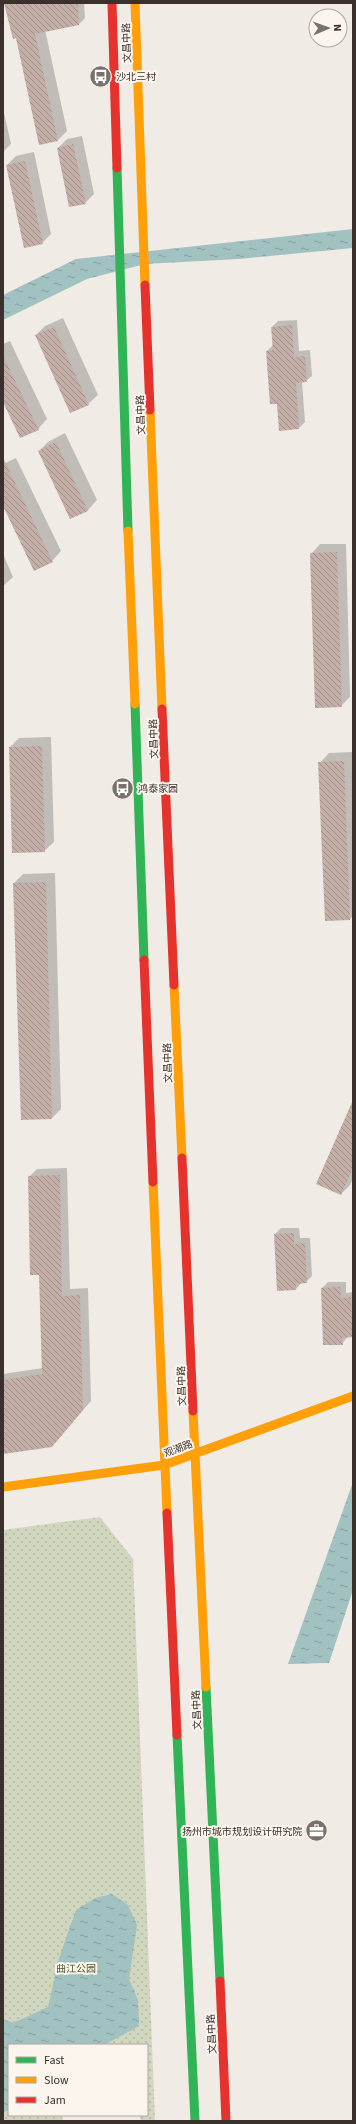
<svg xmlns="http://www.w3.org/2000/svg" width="356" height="2124" font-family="'Source Sans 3','Noto Sans SC',sans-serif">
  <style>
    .park { fill: url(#park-dots) }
    .water { fill: url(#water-ripples) }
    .shadow { fill: #0003 }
    .building { fill: url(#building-back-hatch) }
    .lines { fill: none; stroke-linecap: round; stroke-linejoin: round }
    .fast { stroke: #30b455; stroke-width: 9 }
    .slow { stroke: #ff9f0a; stroke-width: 9 }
    .jam { stroke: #e5322d; stroke-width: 9 }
    .labels { text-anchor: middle; stroke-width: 4; stroke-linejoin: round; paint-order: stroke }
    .street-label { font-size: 10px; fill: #3b302b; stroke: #fbf5ee }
    .poi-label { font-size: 10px; fill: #3b302b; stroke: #fbf5ee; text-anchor: start }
    .park-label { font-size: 10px; fill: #4a5a2e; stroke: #fbf5ee }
  </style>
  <defs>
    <pattern id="park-dots" width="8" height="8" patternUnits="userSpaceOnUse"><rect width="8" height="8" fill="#d1d6bf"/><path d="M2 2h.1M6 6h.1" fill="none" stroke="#b4b8a4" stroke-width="1.8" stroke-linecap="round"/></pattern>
    <pattern id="water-ripples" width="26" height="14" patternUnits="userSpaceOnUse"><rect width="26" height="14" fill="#a1c2c1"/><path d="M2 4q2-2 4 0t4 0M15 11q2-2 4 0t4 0" fill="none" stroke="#849e9d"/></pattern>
    <pattern id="building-back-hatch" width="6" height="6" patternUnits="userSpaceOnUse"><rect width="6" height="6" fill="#c3afa7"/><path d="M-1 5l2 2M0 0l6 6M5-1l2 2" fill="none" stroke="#a08f88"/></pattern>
  </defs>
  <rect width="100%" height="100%" fill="#f0ebe5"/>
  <path class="park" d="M100,1517L133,1559L155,2121H141L139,2115H147V2045H9V2115H62L63,2121H3V1530Z"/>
  <path class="water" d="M353,229V248L239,259L145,264L87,279L3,320V295L76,259Z
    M353,1482V1590L329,1663L288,1664Z
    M112,1894L128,1905L137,1925L129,1979L138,2000L139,2026L104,2045H9V2109L3,2113V2019L13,2023L48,2007L59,1958L76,1910L95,1898Z"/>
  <path class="shadow" d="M5,3H42L44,25L67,131L58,140L17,37Z
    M53,3H84L85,18L79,24L55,28Z
    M3,108L11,144L3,152Z
    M82,136L94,194L85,203L58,148L67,139Z
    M34,152L51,234L42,243L7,165L16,156Z
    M63,318L98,395L88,404L36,335L45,326Z
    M297,320L299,351L310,350L312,376L306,381L302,382L305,422L299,428L278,403L267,351L273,345L272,327L278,321Z
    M10,341L47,419L38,429L3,400V344Z
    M65,433L97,500L88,510L70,518L39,451L48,442Z
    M16,458L61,551L52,561L3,504V464Z
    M320,544H346L350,697L341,706L311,554Z
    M3,554L13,577L3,586Z
    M51,737L54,842L44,851L13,852L10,747L19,738Z
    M353,752V916L350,919L320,763L329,753Z
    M55,873L61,1109L52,1118L22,1119L14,883L23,874Z
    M353,1102V1178L350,1185L341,1194Z
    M67,1168L70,1289L88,1288L91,1401L59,1438L3,1453V1374L43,1368L40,1274L29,1177L37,1169Z
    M281,1228H299L300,1238H310L312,1276L306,1282H302L296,1289L275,1234Z
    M328,1282H346V1293L353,1292V1336H348L342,1344L322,1288Z"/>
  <path class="building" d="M4,3H78L79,25L35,34L58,141L39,145L16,38L13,39Z
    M73,144L86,204L69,207L57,148Z
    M25,161L43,244L24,248L6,165Z
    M292,325L294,357L305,356L307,382L296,383L299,429L279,431L277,404H270L266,351L273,350L271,327Z
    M54,327L89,405L70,413L35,335Z
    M3,356L39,430L20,438L3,402Z
    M56,442L88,511L70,519L38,451Z
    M3,458L53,562L34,571L3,506Z
    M337,552L342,707L315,708L310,553Z
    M42,746L45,852L12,853L9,747Z
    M344,761L350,920L325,921L318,762Z
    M46,882L52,1119L21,1120L13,883Z
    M353,1100V1167L341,1195L316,1184Z
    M60,1175L62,1296L80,1295L83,1410L52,1447L3,1454V1380L42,1374L39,1275H30L28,1176Z
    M294,1233V1244L305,1243L307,1283L296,1284V1290L277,1291L274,1234Z
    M340,1287L341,1298L351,1297L353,1337L342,1338L343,1345H323L321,1288Z"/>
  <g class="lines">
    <path class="fast" d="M117,168L128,531
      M135,704L144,960
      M206,1687L220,1981
      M177,1735L195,2121"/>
    <path class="slow" d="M135,3L145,285
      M150,410L162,709
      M128,531L135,704
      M174,985L182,1158
      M153,1182L167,1513
      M193,1411L206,1687
      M3,1487L164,1465L353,1396"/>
    <path class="jam" d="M112,3L117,168
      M145,285L150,410
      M162,709L174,985
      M144,960L153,1182
      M182,1158L193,1411
      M167,1513L177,1735
      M220,1981L226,2121"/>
  </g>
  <defs>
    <symbol id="bus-disc" viewBox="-11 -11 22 22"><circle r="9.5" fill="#7a716c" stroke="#fbf5ee"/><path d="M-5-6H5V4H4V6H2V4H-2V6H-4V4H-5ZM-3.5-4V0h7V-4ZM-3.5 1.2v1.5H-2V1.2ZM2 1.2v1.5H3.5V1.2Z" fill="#fff"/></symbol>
    <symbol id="office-disc" viewBox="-11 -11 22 22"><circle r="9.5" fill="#7a716c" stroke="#fbf5ee"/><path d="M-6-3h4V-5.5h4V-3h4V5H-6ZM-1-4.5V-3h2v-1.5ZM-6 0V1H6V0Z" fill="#fff"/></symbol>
  </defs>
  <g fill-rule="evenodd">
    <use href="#bus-disc" x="88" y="64" width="25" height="25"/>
    <use href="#bus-disc" x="110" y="776" width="25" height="25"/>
    <use href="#office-disc" x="304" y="1818" width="25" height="25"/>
  </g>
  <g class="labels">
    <g class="street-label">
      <text transform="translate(126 43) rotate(-92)" y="4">文昌中路</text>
      <text transform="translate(140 415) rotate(-92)" y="4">文昌中路</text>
      <text transform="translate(153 739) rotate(-92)" y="4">文昌中路</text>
      <text transform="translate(167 1063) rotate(-92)" y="4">文昌中路</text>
      <text transform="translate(181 1386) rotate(-92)" y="4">文昌中路</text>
      <text transform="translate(178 1448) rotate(-21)" y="4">观潮路</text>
      <text transform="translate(196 1710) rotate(-93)" y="4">文昌中路</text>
      <text transform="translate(211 2034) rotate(-93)" y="4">文昌中路</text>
    </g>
    <g class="poi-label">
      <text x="116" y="80">沙北三村</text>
      <text x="138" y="792">鸿泰家园</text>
      <text x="302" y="1835" text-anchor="end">扬州市城市规划设计研究院</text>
    </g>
    <g class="park-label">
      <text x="76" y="1972">曲江公园</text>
    </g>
  </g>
  <rect width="356" height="2124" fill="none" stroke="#3b302b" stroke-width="8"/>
  <rect x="8" y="2044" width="140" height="72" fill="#fbf5ee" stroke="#aea6a0"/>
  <rect x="16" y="2057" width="20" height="6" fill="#30b455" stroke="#aea6a0"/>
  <text x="44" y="2064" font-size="12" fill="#3b302b">Fast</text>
  <rect x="16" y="2077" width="20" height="6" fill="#ff9f0a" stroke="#aea6a0"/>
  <text x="44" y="2084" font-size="12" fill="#3b302b">Slow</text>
  <rect x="16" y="2097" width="20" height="6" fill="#e5322d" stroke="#aea6a0"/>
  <text x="44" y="2104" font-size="12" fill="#3b302b">Jam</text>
  <g transform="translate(328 28) rotate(88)"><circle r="19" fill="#fbf5ee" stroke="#aea6a0"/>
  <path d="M0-3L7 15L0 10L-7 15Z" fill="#7a716c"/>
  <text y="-6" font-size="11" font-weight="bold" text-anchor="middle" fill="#3b302b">N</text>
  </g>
</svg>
